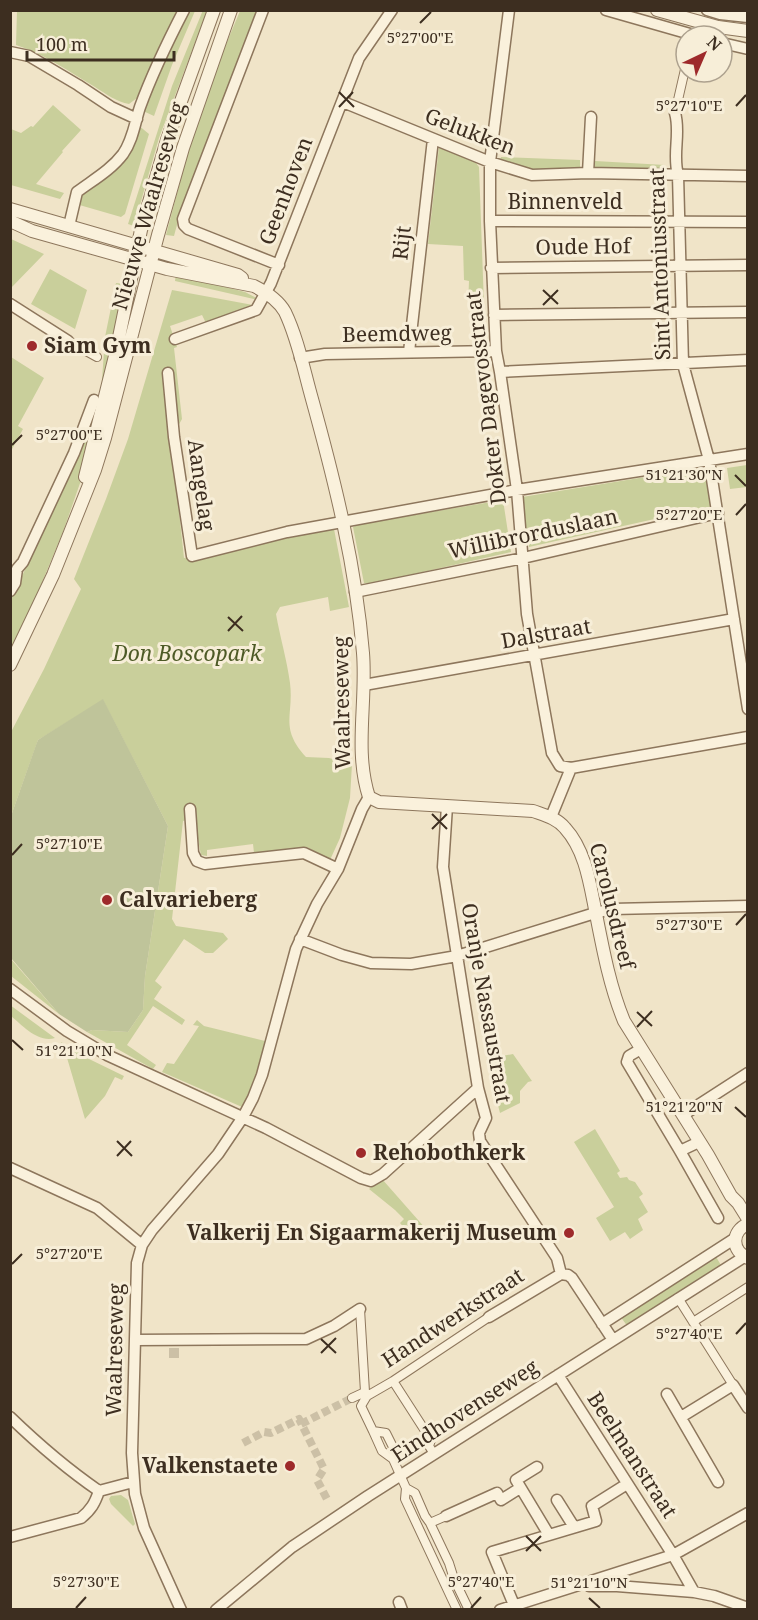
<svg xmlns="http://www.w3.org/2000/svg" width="758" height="1620" font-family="'Noto Serif',serif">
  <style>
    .green { fill: #c9cf9b }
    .cemetery { fill: #bfc49a }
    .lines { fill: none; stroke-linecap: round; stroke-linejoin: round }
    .pedestrian-tunnel { stroke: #ccc0a6; stroke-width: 8; stroke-dasharray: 8 4; stroke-linecap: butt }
    .minor-tunnel { stroke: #ccc0a6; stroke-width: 10; stroke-dasharray: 10 5; stroke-linecap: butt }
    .pedestrian-casing { stroke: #8d765c; stroke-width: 10 }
    .minor-casing { stroke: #8d765c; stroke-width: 13 }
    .tertiary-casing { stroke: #8d765c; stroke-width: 14 }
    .pedestrian { stroke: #faf1dc; stroke-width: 8 }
    .minor { stroke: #faf1dc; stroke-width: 10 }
    .tertiary { stroke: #faf1dc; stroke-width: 12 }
    .ticks { fill: none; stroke: #3d2e20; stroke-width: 2 }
    .poi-dot { fill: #9e2a2b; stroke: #f7eed8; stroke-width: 2 }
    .labels { text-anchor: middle; stroke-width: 6; stroke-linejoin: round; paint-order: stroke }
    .street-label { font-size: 21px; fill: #3d2e20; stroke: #f7eed8 }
    .poi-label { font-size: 21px; font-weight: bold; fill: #3d2e20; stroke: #f7eed8; text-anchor: start }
    .park-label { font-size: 21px; font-style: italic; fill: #4d5a26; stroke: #f7eed8 }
    .ticks-label { font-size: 15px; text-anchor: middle; fill: #3d2e20; stroke: #f7eed8; stroke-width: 6; stroke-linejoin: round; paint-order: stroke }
  </style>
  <rect width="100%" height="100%" fill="#f0e4c8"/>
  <path class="green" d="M203,10L207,11L159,138L134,226L128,224L172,86Z
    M17,11V10L177,11L155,55L137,98L129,104C117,102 106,94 95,87C70,72 44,54 16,45Z
    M188,11H195L172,65L154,116L143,111L154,79Z
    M240,11H257L178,221L174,236L166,235L188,152L216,68Z
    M53,105L81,130L62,151L63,152L36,184L64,193L60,199L11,185V129L21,133L31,126L33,127Z
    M138,125L149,134L125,214L121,217L76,204L80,193L101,178Z
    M439,147L476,163L479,167L484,305L468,306L469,281L464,280L463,246L428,244Z
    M501,157L580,160V168H570V170L524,171L500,162Z
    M595,161L665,165V169L605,170L604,168H594Z
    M11,239L44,254L11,288Z
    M50,269L87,290L75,329L31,304Z
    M176,274L245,292L262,301L175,281Z
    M116,283L126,284L86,466L63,532L36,597L11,650V596L23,574L79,456L92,423L101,394L105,337Z
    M172,290L253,305L207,325L202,315L170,326L177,347L174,348L182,419L177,428L170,427L167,430L178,502L184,558L334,529L349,607L330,611L328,597L280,607L276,614C280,637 287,660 290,683C294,716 279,727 306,757L329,758L352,764L350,798L340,838L330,860L307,847L254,853L253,844L207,850V856L201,855L194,818L183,821L172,919L176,926L223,933L228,939L213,953H205L184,939L155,981L162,987L154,999L185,1020L182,1025L153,1006L127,1045L156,1065L153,1069L87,1032L92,1030L128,1032L143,1010L145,976L168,826L103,700L38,740L11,816V732L44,669L81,589L74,579L106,499L128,439Z
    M11,357L44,378L18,426L23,429L11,451Z
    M747,465V487L730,489L727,468Z
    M707,467L713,506L529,547L522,497Z
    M503,500L511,552L370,584L364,583L353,527L360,524Z
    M10,958L59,1014L11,976Z
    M10,1005L55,1038C38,1043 23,1026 11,1016Z
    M197,1020L204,1026L265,1041L254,1082L242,1107L162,1072L167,1063L174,1064L199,1026L193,1025Z
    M61,1042L87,1058L124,1076L122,1080L115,1077L105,1096L85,1119L65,1051Z
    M513,1054L532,1081L528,1082L520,1091V1103L500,1113L486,1059Z
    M595,1129L620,1171L617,1173L620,1178L627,1177L629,1180L635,1182L643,1194L639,1197L648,1212L638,1219L643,1230L630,1239L625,1232L610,1241L596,1218L614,1207L574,1142Z
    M382,1179L426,1229L413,1238L400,1223L404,1219L395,1210L369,1189Z
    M715,1255L722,1267L628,1327L620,1316Z
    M121,1495L128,1500L135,1524L133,1526L111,1504L109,1499L111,1496Z"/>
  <path class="cemetery" d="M103,699L168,826L145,976L143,1010L128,1032L92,1030L87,1032L59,1014L11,958V816L36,745L38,740L44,736Z"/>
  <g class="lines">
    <path class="pedestrian-tunnel" d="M301,1424L352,1398
      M243,1443L264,1432L271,1433L299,1419L324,1469L317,1480L328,1501"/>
    <path class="minor-tunnel" d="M174,1348V1362"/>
    <defs>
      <path id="pedestrian" d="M675,113L686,65
        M68,341L97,357
        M678,1298L733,1385
        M360,1309L365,1392L367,1396L361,1406L373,1431L386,1433L394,1449L393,1459
        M693,1322L748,1287
        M393,1381L431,1440L429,1446L434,1454
        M367,1396L393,1381L489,1317
        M352,1398L365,1392
        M373,1431L382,1451L393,1459L406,1488L405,1499L457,1610
        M406,1488L415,1493L425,1516L430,1523L449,1563L454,1579L469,1610
        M430,1523L446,1516"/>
      <path id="minor" d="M263,10L183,219L184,225L188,229L279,265
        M509,10L490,162V221L496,351L500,372L517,490L527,614L552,753L560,766L571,768
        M606,10L697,36
        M707,10L720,14L748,17
        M722,43L748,49
        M10,52L29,56L78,85L111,107L137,119
        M343,102L490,162L532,175L588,173L748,176
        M675,113C681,133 672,154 678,175L683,364L709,460L748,709
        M588,173L591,117
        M490,221L748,222
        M69,226L77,192C93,180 111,170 123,154C133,140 135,122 140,107C152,74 168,41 184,10
        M491,268L748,265
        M10,304L68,341
        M494,315L748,312
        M175,339L256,310L271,283L359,58L392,10
        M409,352L433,139
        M300,358L325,354L496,351
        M500,372L748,360
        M168,373L174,437L192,556L287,532L342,522L517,490L748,454
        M10,591L15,583L17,569L23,562L74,453L94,400
        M355,592L523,558L718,513
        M364,685L734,619
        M447,806L443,867L478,1088L486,1118L479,1133L480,1141L557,1258L561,1274L568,1275L572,1278L613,1340
        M190,809L193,853L197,861L205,864L304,853L338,869
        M551,817L571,768L748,737
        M300,939L342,955L371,963L411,964L457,956L595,913L612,909L748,906
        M10,989L67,1031L107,1055L266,1128L361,1178L371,1181L383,1174L478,1088
        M641,1049L629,1056L627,1062L680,1151L718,1218
        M683,1115L748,1073
        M680,1151L699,1142
        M10,1168L97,1208L142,1245
        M489,1317L561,1274
        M602,1324L734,1239
        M135,1340L306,1339L334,1326L360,1309
        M558,1375L673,1555L694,1592
        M667,1394L718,1482
        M10,1417C38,1444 67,1469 99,1491L133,1482
        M681,1417L733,1385L748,1408
        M537,1467L516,1480L549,1535
        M557,1500L574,1527
        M446,1516L497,1493L501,1500L520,1488
        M10,1537L81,1518C91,1510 95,1503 99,1491
        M589,1586H617L694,1592L714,1596L748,1608
        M399,1602L402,1610
        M514,1605L492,1552L596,1521L592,1506L627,1484
        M181,1610L144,1528L135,1494L132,1453L137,1263L142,1245L152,1230L218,1154L243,1117L253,1098L262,1075L296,949L317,904L338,869L362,809L369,797
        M216,1610L292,1547L368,1496L744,1257
        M500,1610L673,1555L748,1513"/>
      <path id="tertiary" d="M657,10L718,27L748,31
        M10,209L238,275L242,278
        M10,221L32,231L167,269L254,286C266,292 279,301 285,312C298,339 304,371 312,399C335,482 356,567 363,653C367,701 354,751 369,797L379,802L533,811C544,815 557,818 565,828C586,851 590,885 596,914C603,950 610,987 624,1021L708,1155L731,1196L738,1203L748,1219
        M85,477L116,352L141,230L167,140L214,10
        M10,665L53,575L95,470L105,438L158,235L183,148L231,10
        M748,1224C731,1231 731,1251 748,1258"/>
    </defs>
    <use href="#pedestrian" class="pedestrian-casing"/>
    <use href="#minor" class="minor-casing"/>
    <use href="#tertiary" class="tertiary-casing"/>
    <use href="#pedestrian" class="pedestrian"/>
    <use href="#minor" class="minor"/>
    <use href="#tertiary" class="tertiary"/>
  </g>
  <path class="ticks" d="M420,23L431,12M339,92L354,107M736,106L746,95M339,107L353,92M543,290L558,304M543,305L558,290M12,445L22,435M735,475L746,486M736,515L746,504M228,617L243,631M228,631L242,616M432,814L447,829M432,829L447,814M12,855L22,844M736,925L746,914M637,1012L652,1026M637,1027L652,1011M12,1040L23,1050M735,1107L746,1117M117,1141L132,1156M117,1156L131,1141M12,1264L22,1254M736,1334L746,1323M321,1339L336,1353M321,1353L336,1338M526,1536L541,1551M526,1551L541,1536M589,1598L600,1608M76,1608L86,1597M471,1608L481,1597"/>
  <g class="poi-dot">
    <circle cx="32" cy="346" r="6"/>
    <circle cx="107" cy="900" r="6"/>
    <circle cx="361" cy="1153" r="6"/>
    <circle cx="569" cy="1233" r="6"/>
    <circle cx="290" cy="1466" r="6"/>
  </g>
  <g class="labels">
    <g class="street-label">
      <text transform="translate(470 132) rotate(21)" y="7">Gelukken</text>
      <text transform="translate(286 191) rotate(-69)" y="7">Geenhoven</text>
      <text x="565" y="209">Binnenveld</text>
      <text transform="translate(149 206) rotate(-74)" y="7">Nieuwe Waalreseweg</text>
      <text transform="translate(402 243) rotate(-84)" y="7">Rijt</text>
      <text transform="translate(583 247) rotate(-1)" y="7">Oude Hof</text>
      <text transform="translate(660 264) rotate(-92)" y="7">Sint Antoniusstraat</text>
      <text transform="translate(397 334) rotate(-1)" y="7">Beemdweg</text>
      <text transform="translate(486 398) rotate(-97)" y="7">Dokter Dagevosstraat</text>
      <text transform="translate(201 485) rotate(82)" y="7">Aangelag</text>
      <text transform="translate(533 534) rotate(-12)" y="7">Willibrorduslaan</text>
      <text transform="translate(546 634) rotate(-10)" y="7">Dalstraat</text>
      <text transform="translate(342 703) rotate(-91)" y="7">Waalreseweg</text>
      <text transform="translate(612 906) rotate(76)" y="7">Carolusdreef</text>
      <text transform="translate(486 1003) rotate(80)" y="7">Oranje Nassaustraat</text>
      <text transform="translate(453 1318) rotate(-33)" y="7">Handwerkstraat</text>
      <text transform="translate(115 1350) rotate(-89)" y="7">Waalreseweg</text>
      <text transform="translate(465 1411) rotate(-33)" y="7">Eindhovenseweg</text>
      <text transform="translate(632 1455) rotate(57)" y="7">Beelmanstraat</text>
    </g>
    <g class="poi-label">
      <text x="44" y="353">Siam Gym</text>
      <text x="119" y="907">Calvarieberg</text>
      <text x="373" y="1160">Rehobothkerk</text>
      <text x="557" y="1240" text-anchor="end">Valkerij En Sigaarmakerij Museum</text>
      <text x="278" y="1473" text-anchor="end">Valkenstaete</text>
    </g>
    <g class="park-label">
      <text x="187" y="661">Don Boscopark</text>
    </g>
  </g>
  <g class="ticks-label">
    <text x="420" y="43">5°27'00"E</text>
    <text x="689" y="111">5°27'10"E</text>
    <text x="69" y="440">5°27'00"E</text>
    <text x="684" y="480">51°21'30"N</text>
    <text x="689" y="520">5°27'20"E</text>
    <text x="69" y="849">5°27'10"E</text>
    <text x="689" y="930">5°27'30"E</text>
    <text x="74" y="1056">51°21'10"N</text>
    <text x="684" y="1112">51°21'20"N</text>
    <text x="69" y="1259">5°27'20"E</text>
    <text x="689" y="1339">5°27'40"E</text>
    <text x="86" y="1587">5°27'30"E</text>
    <text x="481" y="1587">5°27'40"E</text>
    <text x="589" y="1588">51°21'10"N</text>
  </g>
  <rect width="758" height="1620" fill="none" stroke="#3d2e20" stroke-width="24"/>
  <g transform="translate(704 54) rotate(44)"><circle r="28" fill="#f7eed8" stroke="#ada18e" stroke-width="1.5"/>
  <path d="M0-4.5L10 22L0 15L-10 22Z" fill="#9e2a2b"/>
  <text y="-9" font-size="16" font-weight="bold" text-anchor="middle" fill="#3d2e20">N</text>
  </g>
  <path d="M27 51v9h147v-9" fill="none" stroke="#3d2e20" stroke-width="3"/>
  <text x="36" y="51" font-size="18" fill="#3d2e20" stroke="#f7eed8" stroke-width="4.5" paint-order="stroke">100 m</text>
</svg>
